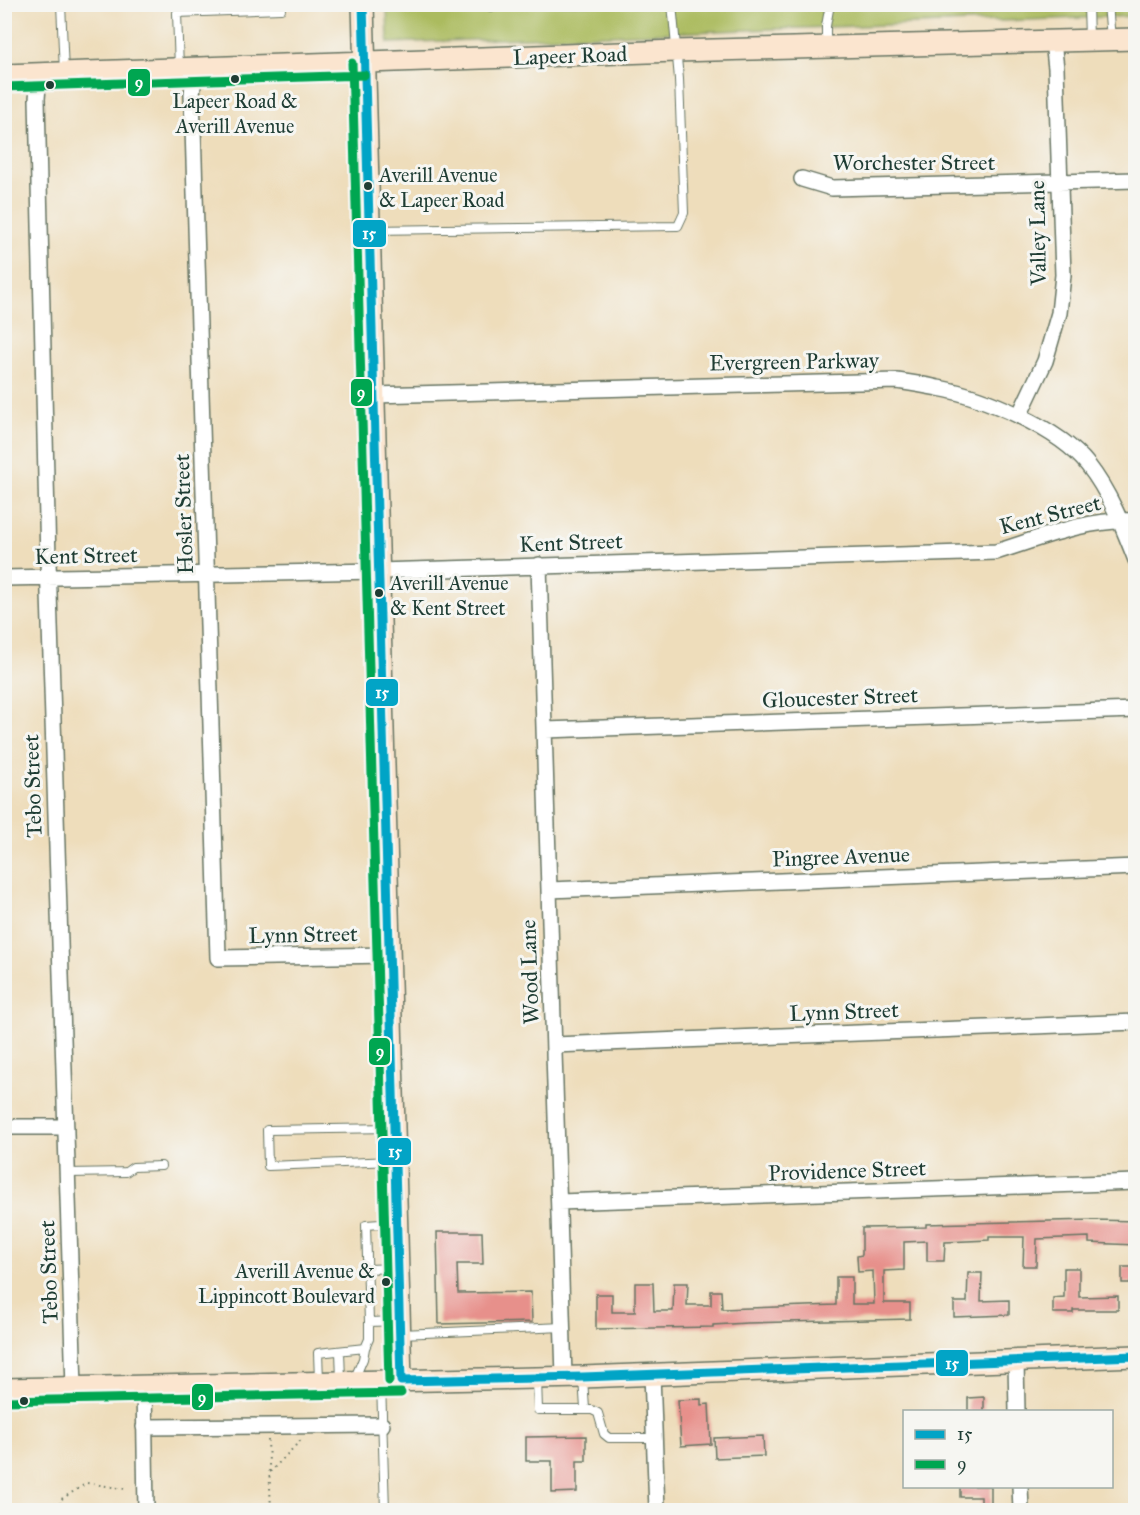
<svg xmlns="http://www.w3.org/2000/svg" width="1140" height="1515" font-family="'IM FELL Great Primer',serif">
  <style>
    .green { fill: #abbb5e; stroke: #657c49; stroke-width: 1.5 }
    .building { fill: #e7908b }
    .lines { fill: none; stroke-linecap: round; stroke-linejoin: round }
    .lane-casing { stroke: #677563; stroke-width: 10 }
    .street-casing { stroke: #677563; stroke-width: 18 }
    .secondary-casing { stroke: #677563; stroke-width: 24 }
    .path { stroke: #677563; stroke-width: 2; stroke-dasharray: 1.5 4.5; stroke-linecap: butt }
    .lane { stroke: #fff; stroke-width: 8 }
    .street { stroke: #fff; stroke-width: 15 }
    .secondary { stroke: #fbe5cf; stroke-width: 21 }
    .bus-1-casing { stroke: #f6f6f2; stroke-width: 14 }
    .bus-2-casing { stroke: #f6f6f2; stroke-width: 14 }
    .bus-1 { stroke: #02a4c6; stroke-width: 9 }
    .bus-2 { stroke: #00a651; stroke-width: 9 }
    .bus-dot { fill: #1f3d34; stroke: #f6f6f2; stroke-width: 2 }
    .labels { text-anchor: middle; stroke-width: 6; stroke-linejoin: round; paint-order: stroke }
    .bus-label { font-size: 20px; fill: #1f3d34; stroke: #f6f6f2; text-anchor: start }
    .street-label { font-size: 22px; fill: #1f3d34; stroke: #f6f6f2 }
    .line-badge { stroke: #f6f6f2; stroke-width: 2 }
    .badge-label { font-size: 16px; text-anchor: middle; font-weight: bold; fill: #fff }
  </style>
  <rect width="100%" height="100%" fill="#f6f6f2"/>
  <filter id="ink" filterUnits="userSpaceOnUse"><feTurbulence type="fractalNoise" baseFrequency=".0167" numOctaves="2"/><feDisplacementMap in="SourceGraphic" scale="12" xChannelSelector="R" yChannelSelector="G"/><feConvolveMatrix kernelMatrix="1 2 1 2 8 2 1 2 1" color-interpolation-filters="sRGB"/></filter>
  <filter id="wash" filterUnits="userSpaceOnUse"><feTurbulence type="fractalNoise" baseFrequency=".008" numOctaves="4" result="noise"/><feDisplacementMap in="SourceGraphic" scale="24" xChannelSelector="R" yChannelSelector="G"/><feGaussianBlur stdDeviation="1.35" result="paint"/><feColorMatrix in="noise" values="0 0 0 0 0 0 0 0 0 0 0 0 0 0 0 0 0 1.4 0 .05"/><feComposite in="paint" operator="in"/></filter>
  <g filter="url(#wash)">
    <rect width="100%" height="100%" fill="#edb"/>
    <path class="green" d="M1135,4L1136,16L388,43L387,5Z"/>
    <g id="blocks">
      <path class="building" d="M1094,1220L1136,1221V1245L1089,1243V1237L1037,1239L1036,1266H1023L1024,1237H989V1240L945,1242L944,1261H927V1241L904,1242V1270L884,1271V1303H910V1319L747,1323L713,1325V1327L596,1329V1294H612V1312H635V1283H653L654,1311H673L674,1283H688L687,1305H711V1291H721L722,1309L836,1305V1277H852V1304H874L873,1271L858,1272L857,1256L862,1255V1228L926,1227V1224L967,1223Z
        M437,1232H482L483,1264H457L458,1293L531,1292L532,1322L439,1324Z
        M1122,1267H1136V1283H1122Z
        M1064,1268H1079V1297L1118,1296V1310H1073V1313H1053V1298L1064,1297Z
        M968,1273H982L981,1301L1009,1300V1315L954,1317V1302H967Z
        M984,1397V1412H968V1398Z
        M701,1399V1405L709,1404L711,1444L681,1446L678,1400Z
        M586,1436V1461H577V1492L552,1493V1461H526V1437Z
        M763,1436L764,1456L715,1458L714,1438Z
        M960,1486H991V1505H981V1497H960Z"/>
    </g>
  </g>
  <g filter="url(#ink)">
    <use href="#blocks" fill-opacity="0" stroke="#677563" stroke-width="1.5"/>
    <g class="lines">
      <defs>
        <path id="lane" d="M61,4L64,72
          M483,4L491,7L495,4
          M1088,4L1089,39
          M1108,4L1111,39
          M826,45V26L830,4
          M179,68L177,13L281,9V4
          M372,230L678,226L684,213L679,79L672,4
          M392,1128L267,1130L268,1166L393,1161
          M68,1173L126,1172L133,1167L161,1166
          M395,1223L366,1225L369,1322L398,1321
          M367,1269L396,1268
          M401,1334L563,1327
          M340,1351L341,1380
          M583,1378L585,1409
          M537,1379L538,1410H592L598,1413L604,1434L609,1438H654
          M319,1380L318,1353L365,1348L369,1339V1322
          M354,1380L363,1359L365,1348
          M381,1383L385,1510"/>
        <path id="street" d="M195,69L192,94L218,958L389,955
          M39,74L37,99L48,561L74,1388
          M802,179L832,188L1136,180
          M373,395L897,381C911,383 924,385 938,388C983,396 1059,428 1088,465C1110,493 1123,527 1136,560
          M1019,416L1045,361L1059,313L1063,275L1056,68L1053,42
          M539,565L564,1377
          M4,578L378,571L996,552C1041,538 1088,518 1136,521
          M545,730L1136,710
          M549,890L1136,867
          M554,1045L1136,1022
          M4,1127H66
          M559,1202L1136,1182
          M1016,1361L1017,1412
          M652,1374L657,1510
          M144,1387L146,1510
          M144,1427L382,1425
          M1020,1486L1021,1510"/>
        <path id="secondary" d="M363,4L401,1381
          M4,75L676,51L1136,39
          M4,1389L583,1377L1136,1356"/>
      </defs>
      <use href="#lane" class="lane-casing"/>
      <use href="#street" class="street-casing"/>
      <use href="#secondary" class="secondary-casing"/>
      <path class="path" d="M268,1440L271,1510
        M270,1472L301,1440
        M61,1510L60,1500L87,1483L125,1489"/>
      <use href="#lane" class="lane"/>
      <use href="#street" class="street"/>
      <use href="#secondary" class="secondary"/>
      <defs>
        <path id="bus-1" d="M363,4L401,1381
          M401,1381L583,1377L1136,1356"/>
        <path id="bus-2" d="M352,63L389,1381
          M4,87L364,75
          M4,1401L401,1393"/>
      </defs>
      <use href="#bus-1" class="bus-1-casing"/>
      <use href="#bus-2" class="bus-2-casing"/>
      <use href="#bus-1" class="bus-1"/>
      <use href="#bus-2" class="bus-2"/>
    </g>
  </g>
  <g class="bus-dot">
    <circle cx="235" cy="79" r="5"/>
    <circle cx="50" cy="85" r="5"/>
    <circle cx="368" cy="186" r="5"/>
    <circle cx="379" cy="593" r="5"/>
    <circle cx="386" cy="1282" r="5"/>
    <circle cx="24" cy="1401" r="5"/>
  </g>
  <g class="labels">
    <g class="bus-label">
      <text x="235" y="108" text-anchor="middle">Lapeer Road &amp;<tspan x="235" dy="25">Averill Avenue</tspan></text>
      <text x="379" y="182">Averill Avenue<tspan x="379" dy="25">&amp; Lapeer Road</tspan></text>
      <text x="390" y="590">Averill Avenue<tspan x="390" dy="25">&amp; Kent Street</tspan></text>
      <text x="375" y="1278" text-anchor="end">Averill Avenue &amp;<tspan x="375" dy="25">Lippincott Boulevard</tspan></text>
    </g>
    <g class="street-label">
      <text transform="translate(570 55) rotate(-2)" y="8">Lapeer Road</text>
      <text x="914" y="170">Worchester Street</text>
      <text transform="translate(1037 233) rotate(-91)" y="8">Valley Lane</text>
      <text transform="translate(794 361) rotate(-1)" y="8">Evergreen Parkway</text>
      <text transform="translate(183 514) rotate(-92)" y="8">Hosler Street</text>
      <text transform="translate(1050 514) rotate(-14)" y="8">Kent Street</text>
      <text transform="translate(571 542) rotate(-2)" y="8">Kent Street</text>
      <text transform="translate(86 555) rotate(-1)" y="8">Kent Street</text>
      <text transform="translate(840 697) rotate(-2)" y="8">Gloucester Street</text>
      <text transform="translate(32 786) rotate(-92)" y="8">Tebo Street</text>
      <text transform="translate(841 856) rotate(-2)" y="8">Pingree Avenue</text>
      <text transform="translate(303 934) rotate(-1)" y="8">Lynn Street</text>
      <text transform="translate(529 972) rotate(-92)" y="8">Wood Lane</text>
      <text transform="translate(844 1011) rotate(-2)" y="8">Lynn Street</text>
      <text transform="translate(847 1170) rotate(-2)" y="8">Providence Street</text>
      <text transform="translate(48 1272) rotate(-92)" y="8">Tebo Street</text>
    </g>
  </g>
  <g class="line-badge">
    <rect x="127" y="68" width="24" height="29" rx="6" fill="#00a651"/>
    <rect x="352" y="219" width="35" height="29" rx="6" fill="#02a4c6"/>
    <rect x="350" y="378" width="23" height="29" rx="6" fill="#00a651"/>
    <rect x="365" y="678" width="34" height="29" rx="6" fill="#02a4c6"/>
    <rect x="368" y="1037" width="23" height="29" rx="6" fill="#00a651"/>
    <rect x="377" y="1137" width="35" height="29" rx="6" fill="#02a4c6"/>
    <rect x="935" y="1349" width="34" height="28" rx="6" fill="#02a4c6"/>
    <rect x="191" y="1383" width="23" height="28" rx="6" fill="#00a651"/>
  </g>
  <g class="badge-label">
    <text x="139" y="88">9</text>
    <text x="369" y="239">15</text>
    <text x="361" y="398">9</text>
    <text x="382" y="698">15</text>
    <text x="380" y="1057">9</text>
    <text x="395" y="1157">15</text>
    <text x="952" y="1369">15</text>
    <text x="202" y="1403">9</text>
  </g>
  <rect width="1140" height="1515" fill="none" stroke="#f6f6f2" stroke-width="24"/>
  <rect x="903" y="1410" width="210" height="78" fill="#f6f6f2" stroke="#a0aca6" stroke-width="1.5"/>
  <rect x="915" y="1430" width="30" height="9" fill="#02a4c6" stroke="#a0aca6" stroke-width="1.5"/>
  <text x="957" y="1440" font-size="18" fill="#1f3d34">15</text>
  <rect x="915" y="1460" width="30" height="9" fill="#00a651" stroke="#a0aca6" stroke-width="1.5"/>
  <text x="957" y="1470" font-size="18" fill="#1f3d34">9</text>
</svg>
